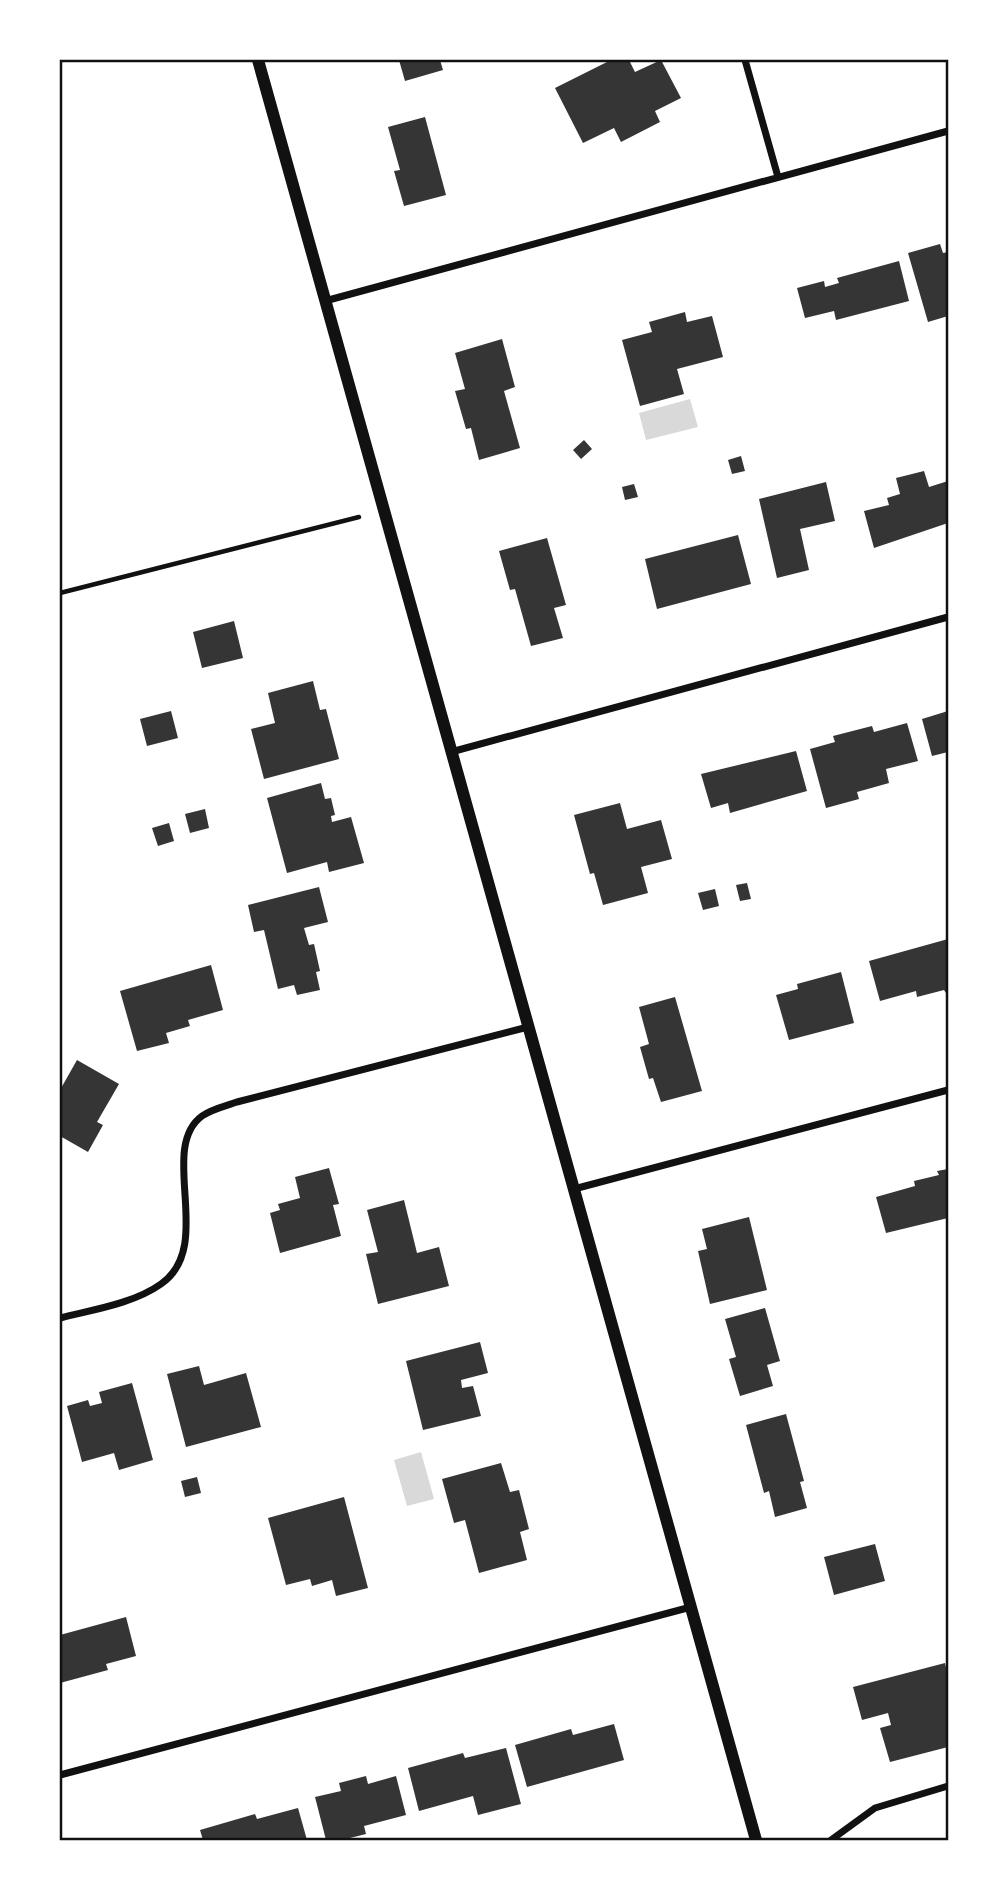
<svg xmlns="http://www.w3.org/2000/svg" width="1008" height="1900" font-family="Overpass,sans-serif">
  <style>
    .water { fill: #d9d9d9 }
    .building { fill: #353535 }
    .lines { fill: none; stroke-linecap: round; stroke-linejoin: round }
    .path { stroke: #111; stroke-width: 4.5 }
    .minor { stroke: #111; stroke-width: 7 }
    .tertiary { stroke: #111; stroke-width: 12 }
    .neatline { fill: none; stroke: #111; stroke-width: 2.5 }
  </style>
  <rect width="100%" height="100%" fill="#fff"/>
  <path class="water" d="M690,399L698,427L646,440L639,413Z
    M421,1452L434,1499L407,1506L394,1460Z"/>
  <path class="building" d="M399,60H440L443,70L405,81Z
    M611,60H629L635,72L661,60L681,98L655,111L660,122L621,142L614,128L583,143L555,88Z
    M425,117L446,195L404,206L394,171L400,170L388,127Z
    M940,244L943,253L948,252V316L928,322L908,253Z
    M899,261L909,301L836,320L834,311L805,318L797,288L824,281L825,287L839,283L837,278Z
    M685,312L687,322L712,316L723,357L677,369L684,394L640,406L622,340L652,332L649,322Z
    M502,339L515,387L504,391L520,448L479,460L471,428L466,429L455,391L465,389L455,353Z
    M584,440L592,449L581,459L573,450Z
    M741,456L745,471L732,474L728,460Z
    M924,471L929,487L948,481V523L874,548L864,511L889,505L887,498L900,494L896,478Z
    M826,482L835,521L800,529L809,570L777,578L759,499Z
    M634,484L638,497L625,500L622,487Z
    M738,535L751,584L657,609L645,559Z
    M547,538L566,605L554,608L563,638L531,646L515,589L510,590L499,551Z
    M234,621L243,658L202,668L193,632Z
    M313,681L320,710L326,709L339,759L264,779L251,729L275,723L268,693Z
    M171,711L178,738L147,746L140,719Z
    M948,711V752L932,756L922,719Z
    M907,723L918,761L886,769L889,783L857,792L859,799L826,808L810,749L835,742L833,736L872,726L874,732Z
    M796,751L807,791L730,813L728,803L711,808L701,774Z
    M321,783L325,799L331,798L335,815L331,816L332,822L351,817L364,863L329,872L327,862L287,873L267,798Z
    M620,803L627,829L661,820L672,859L641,867L648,893L603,905L594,873L590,874L574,815Z
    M205,809L209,828L190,833L185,814Z
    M169,823L174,841L158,846L152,828Z
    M747,883L751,899L740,901L736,885Z
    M319,887L328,922L304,928L309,945L314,944L320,971L316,972L320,990L297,995L294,985L278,989L264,930L254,932L248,905Z
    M715,889L719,906L703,910L698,893Z
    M948,939V996L944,990L917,997L916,991L880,1001L869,961Z
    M211,965L223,1010L188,1020L190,1026L166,1033L169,1043L137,1051L120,991Z
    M841,972L854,1023L789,1040L776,995L798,989L797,984Z
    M675,997L702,1091L661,1102L653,1078L649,1079L640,1047L649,1044L639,1007Z
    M77,1060L119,1084L97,1122L103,1125L88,1152L60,1136V1111L62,1106L60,1104V1090Z
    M329,1168L339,1204L333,1205L341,1236L280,1253L270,1213L280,1210L278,1204L300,1198L295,1177Z
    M948,1169V1218L886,1233L876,1197L915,1186L914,1181L939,1175L937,1171Z
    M404,1200L417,1253L439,1247L449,1286L378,1304L366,1254L378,1252L367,1210Z
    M749,1217L767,1290L710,1304L698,1251L707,1249L702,1229Z
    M765,1308L780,1361L767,1365L773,1386L740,1396L729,1359L736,1357L725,1319Z
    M480,1342L488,1373L461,1380L462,1388L473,1386L481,1416L423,1430L406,1361Z
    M199,1366L204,1385L246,1373L261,1427L186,1447L167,1374Z
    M132,1383L153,1460L119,1470L114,1453L82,1462L67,1406L88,1400L90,1406L102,1403L99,1392Z
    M786,1414L804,1481L800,1482L807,1508L775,1517L769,1491L764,1493L746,1425Z
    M501,1463L510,1492L519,1490L529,1529L520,1532L527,1560L479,1573L465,1520L454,1523L442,1479Z
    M197,1477L201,1493L185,1497L181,1481Z
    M344,1497L368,1588L336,1596L332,1580L312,1586L310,1579L286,1585L268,1518Z
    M875,1544L885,1581L834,1595L824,1557Z
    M126,1617L136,1656L106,1664L108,1670L60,1683V1635Z
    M945,1663L948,1677V1747L890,1762L880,1728L891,1725L888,1713L862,1720L853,1687Z
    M614,1724L624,1760L527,1787L515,1745L571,1729L573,1735Z
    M506,1748L521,1804L478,1815L473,1796L419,1811L408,1768L463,1753L465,1758Z
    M366,1776L368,1784L396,1776L406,1815L364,1826L366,1834L342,1840H326L315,1797L341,1791L339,1783Z
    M298,1808L307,1840H203L200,1830L255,1814L257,1819Z"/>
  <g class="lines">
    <path class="path" d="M60,593L359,517"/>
    <path class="minor" d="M745,60L778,177
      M325,301L948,131
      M451,752L948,617
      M574,1189L948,1090
      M60,1318C91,1310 133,1304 161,1284C216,1246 157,1149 202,1116C212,1109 226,1106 237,1102L528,1027
      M60,1775L691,1607
      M831,1840L875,1808L948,1786"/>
    <path class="tertiary" d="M258,60L756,1840"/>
  </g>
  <rect width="1008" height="1900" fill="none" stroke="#ffffff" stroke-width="122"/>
  <rect x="61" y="61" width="886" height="1778" class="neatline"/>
</svg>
